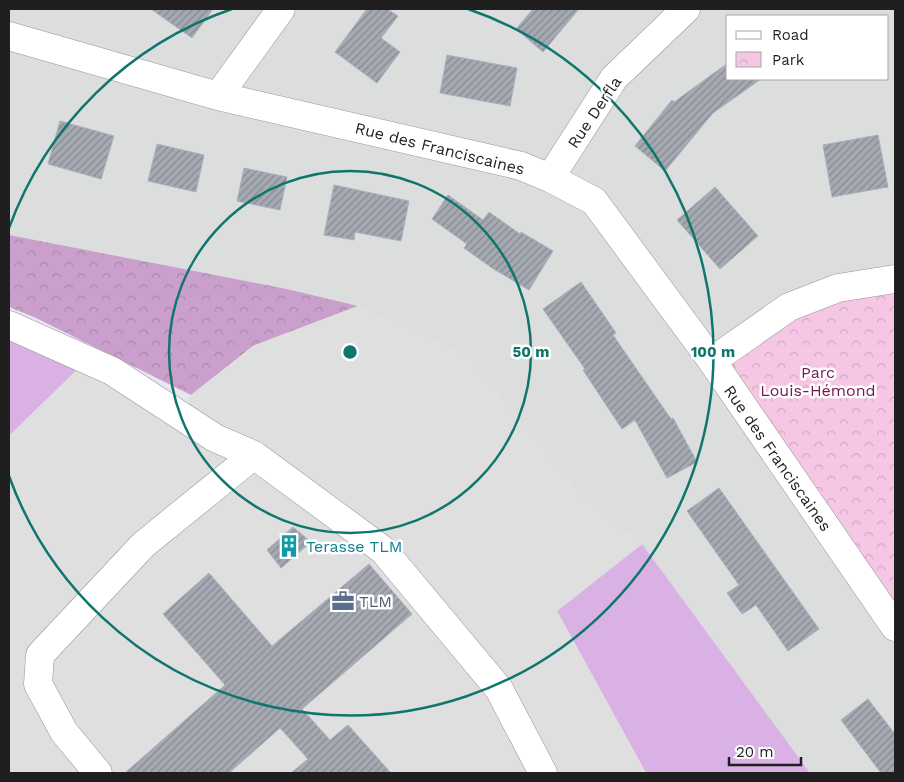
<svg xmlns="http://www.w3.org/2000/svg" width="904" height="782" font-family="'Work Sans',sans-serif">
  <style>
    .residential { fill: #dcdddd; fill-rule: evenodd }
    .grass { fill: #dab1e5 }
    .forest { fill: url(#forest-crowns) }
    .park { fill: url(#park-crowns) }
    .parking { fill: #dfdfdf }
    .building { fill: url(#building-hatch); stroke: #aab0c0 }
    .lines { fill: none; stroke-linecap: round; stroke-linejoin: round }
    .minor-casing { stroke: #969696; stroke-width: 29 }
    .minor { stroke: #fff; stroke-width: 28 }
    .ring { fill: none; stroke: #0f766e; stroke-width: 2.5 }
    .labels { text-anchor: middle; stroke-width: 5; stroke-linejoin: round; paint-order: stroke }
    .street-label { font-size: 16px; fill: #1f1f1f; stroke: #fff }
    .park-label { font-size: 16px; fill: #751552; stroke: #fff }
    .culture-label { font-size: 16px; fill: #0d838f; stroke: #fff; text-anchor: start }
    .service-label { font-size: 16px; fill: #4e5e75; stroke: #fff; text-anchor: start }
    .centre { fill: #0f766e; stroke: #fff; stroke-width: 2.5 }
    .ring-label { font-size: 15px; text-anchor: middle; font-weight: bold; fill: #0f766e; stroke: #fff; stroke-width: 5; stroke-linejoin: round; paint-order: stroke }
  </style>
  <defs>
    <pattern id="forest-crowns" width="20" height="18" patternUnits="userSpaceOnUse" patternTransform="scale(1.25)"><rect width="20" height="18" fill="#ca9fcb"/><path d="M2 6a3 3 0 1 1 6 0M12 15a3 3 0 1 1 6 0" fill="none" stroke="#ad88ae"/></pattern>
    <pattern id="park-crowns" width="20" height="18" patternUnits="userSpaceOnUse" patternTransform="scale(1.25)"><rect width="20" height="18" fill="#f5c7e5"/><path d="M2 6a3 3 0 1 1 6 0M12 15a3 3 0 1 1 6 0" fill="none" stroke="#d2aac4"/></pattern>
    <pattern id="building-hatch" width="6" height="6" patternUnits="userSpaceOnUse" patternTransform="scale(1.25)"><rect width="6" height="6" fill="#a5a9b1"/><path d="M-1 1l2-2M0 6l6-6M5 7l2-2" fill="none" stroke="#86898f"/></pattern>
  </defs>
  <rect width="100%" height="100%" fill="#e6e7ef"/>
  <path class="residential" d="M9,9H895V773H810L642,544L583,498L466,355L358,306L287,289L9,235ZM728,16H888V79H728Z"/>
  <path class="grass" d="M9,325L87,360L9,436Z
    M642,544L810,773H646L557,611Z"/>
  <path class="forest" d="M9,235L287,289L358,306L253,346L191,395L34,317L9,307Z"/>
  <path class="park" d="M895,279V627L712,361L748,335Z"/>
  <path class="parking" d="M358,306L466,355L583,498L642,544L557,611L646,773H9V436L87,360L183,417L191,395L253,346Z"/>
  <path class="building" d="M151,9H213L192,38Z
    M367,9H387L398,16L381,38L400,52L377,83L335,52Z
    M533,9H579L543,52L516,29Z
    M447,55L517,68L510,106L440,93Z
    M728,63V79H761L713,113L665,171L635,146L672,100L674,102Z
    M60,121L114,136L101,179L48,164Z
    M878,135L888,187L832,197L823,145Z
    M157,144L204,155L196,192L148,181Z
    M244,168L287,177L280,210L237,201Z
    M334,185L409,201L401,241L355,232L354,240L324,235Z
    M715,187L758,236L720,269L677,220Z
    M448,195L483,220L489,212L520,234L521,232L553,251L529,290L492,268L464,248L467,244L432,219Z
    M581,282L616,333L613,335L671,419L673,418L697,462L667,478L635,420L622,429L583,370L585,369L543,309Z
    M719,488L819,629L788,651L756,605L742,614L727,593L739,585L687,511Z
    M293,527L311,542L281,568L267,550Z
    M369,564L412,614L302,709L330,740L348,725L391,773H291L308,759L280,728L229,773H125L225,685L163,614L209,573L272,646Z
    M868,699L895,734V773H881L841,720Z"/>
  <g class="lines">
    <defs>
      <path id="minor" d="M9,36L218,96L521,166L550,178L594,201L712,361L895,627
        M218,96L281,9
        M550,178L614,78L686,9
        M9,325L112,371L215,438L254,455L383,550L499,689L543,773
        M712,361L789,307L838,288L895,279
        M98,773L64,732L38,684L40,655L143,545L254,455"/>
    </defs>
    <use href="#minor" class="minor-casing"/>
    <use href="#minor" class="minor"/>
  </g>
  <g class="ring">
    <circle cx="350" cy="352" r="181"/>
    <path d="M9 228A363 363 0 0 1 232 9M468 9A363 363 0 1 1 9 476"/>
  </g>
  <defs>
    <symbol id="building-bare" viewBox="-9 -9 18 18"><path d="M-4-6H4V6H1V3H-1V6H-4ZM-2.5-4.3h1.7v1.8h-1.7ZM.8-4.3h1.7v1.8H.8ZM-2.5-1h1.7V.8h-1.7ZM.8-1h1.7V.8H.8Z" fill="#0f9aa8" stroke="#fff" stroke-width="2.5" paint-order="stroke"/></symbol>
    <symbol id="office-bare" viewBox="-9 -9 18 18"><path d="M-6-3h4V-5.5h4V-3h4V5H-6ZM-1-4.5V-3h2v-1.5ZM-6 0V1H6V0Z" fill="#5c6f8a" stroke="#fff" stroke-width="2.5" paint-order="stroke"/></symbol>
  </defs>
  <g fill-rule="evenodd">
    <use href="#building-bare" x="273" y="530" width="32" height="32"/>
    <use href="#office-bare" x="327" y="585" width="32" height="32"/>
  </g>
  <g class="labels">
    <g class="street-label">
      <text transform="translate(594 112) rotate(-56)" y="6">Rue Derfla</text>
      <text transform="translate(440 148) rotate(14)" y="6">Rue des Franciscaines</text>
      <text transform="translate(778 458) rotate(55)" y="6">Rue des Franciscaines</text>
    </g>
    <g class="park-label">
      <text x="818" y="378">Parc<tspan x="818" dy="18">Louis-Hémond</tspan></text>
    </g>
    <g class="culture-label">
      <text x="306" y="552">Terasse TLM</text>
    </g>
    <g class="service-label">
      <text x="359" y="607">TLM</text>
    </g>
  </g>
  <circle cx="350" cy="352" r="8" class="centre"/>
  <g class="ring-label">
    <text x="531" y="357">50 m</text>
    <text x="713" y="357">100 m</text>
  </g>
  <rect width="904" height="782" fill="none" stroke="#1f1f1f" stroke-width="20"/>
  <rect x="726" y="15" width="162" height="65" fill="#ffffff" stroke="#a5a5a5"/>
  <rect x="736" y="31" width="25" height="8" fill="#ffffff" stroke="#a5a5a5"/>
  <text x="772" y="40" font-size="15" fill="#1f1f1f">Road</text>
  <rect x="736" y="52" width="25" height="15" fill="url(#park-crowns)" stroke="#a5a5a5"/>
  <text x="772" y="65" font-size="15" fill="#1f1f1f">Park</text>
  <path d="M729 757v8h72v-8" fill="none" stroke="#1f1f1f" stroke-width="2.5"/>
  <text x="736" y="757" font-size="15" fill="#1f1f1f" stroke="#ffffff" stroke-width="4" paint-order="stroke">20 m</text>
</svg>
